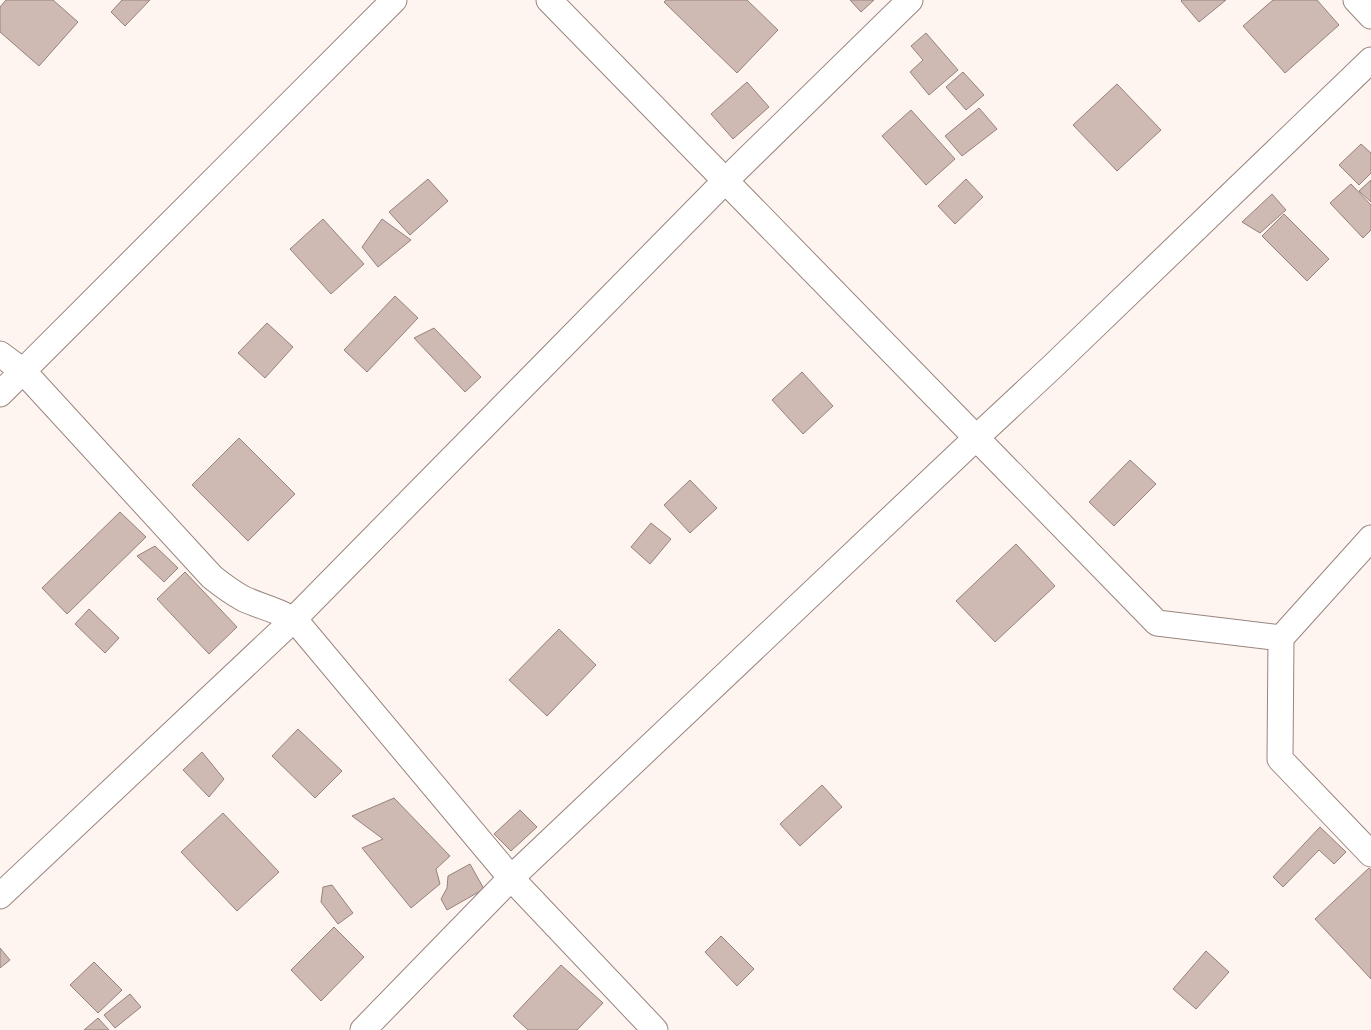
<svg xmlns="http://www.w3.org/2000/svg" width="1371" height="1030" font-family="'Archivo Narrow',sans-serif">
  <style>
    .building { fill: #cfb9b3; stroke: #96827c }
    .lines { fill: none; stroke-linecap: round; stroke-linejoin: round }
    .street-casing { stroke: #99857d; stroke-width: 27 }
    .street { stroke: #fff; stroke-width: 25 }
  </style>
  <rect width="100%" height="100%" fill="#fef5f1"/>
  <path class="building" d="M6,0H53L78,22L39,66L0,32V7Z
    M122,0H150L125,26L111,12Z
    M666,0H747L778,30L737,73L664,2Z
    M850,0H874L861,12Z
    M1182,0H1226L1199,22L1181,1Z
    M1273,0H1317L1339,25L1285,73L1243,26Z
    M926,33L958,70L929,95L910,72L923,60L911,46Z
    M963,72L984,95L966,110L946,87Z
    M747,82L769,107L733,139L711,114Z
    M1117,84L1161,130L1117,171L1073,125Z
    M979,108L997,129L962,156L945,136Z
    M911,110L955,159L926,185L882,136Z
    M1361,144L1371,153V173L1359,185L1339,165Z
    M428,179L448,201L410,235L389,212Z
    M966,179L983,197L955,224L938,206Z
    M1371,180V202L1359,191Z
    M1351,184L1371,205V230L1363,238L1330,203Z
    M1272,194L1286,210L1260,233L1242,222Z
    M1284,214L1329,259L1307,281L1262,236Z
    M323,219L364,264L331,294L290,249Z
    M382,219L411,240L378,267L362,247Z
    M395,296L418,318L367,372L344,350Z
    M267,323L293,347L265,378L238,353Z
    M434,328L481,377L465,392L414,338Z
    M802,372L833,406L803,434L772,400Z
    M239,438L295,494L248,541L192,485Z
    M1130,460L1156,484L1114,526L1089,502Z
    M690,480L717,508L690,533L664,505Z
    M120,512L146,537L67,614L42,588Z
    M651,523L671,539L650,564L631,547Z
    M1016,544L1055,586L995,642L956,601Z
    M155,546L178,568L164,582L137,556Z
    M185,572L237,627L209,654L157,599Z
    M89,609L119,638L105,653L75,624Z
    M559,629L596,665L547,716L509,680Z
    M298,729L342,771L315,798L272,756Z
    M202,752L224,779L209,797L183,770Z
    M822,785L842,807L800,846L780,824Z
    M394,798L450,856L436,869L440,884L411,908L362,848L383,839L352,816Z
    M520,810L537,827L511,851L494,834Z
    M223,813L279,872L237,911L181,852Z
    M1320,827L1346,852L1334,864L1319,850L1283,887L1273,877Z
    M470,864L484,889L447,910L441,899L447,888L448,876Z
    M1369,868L1371,870V979L1315,919Z
    M332,885L353,913L338,924L321,902L323,887Z
    M334,927L364,957L321,1001L291,970Z
    M721,936L754,969L737,986L705,952Z
    M0,948L10,960L0,968Z
    M1206,951L1229,972L1196,1009L1173,989Z
    M94,962L122,990L98,1013L70,985Z
    M561,965L603,1003L577,1030H528L513,1016Z
    M130,994L141,1007L115,1028L104,1015Z
    M98,1018L109,1030H84Z"/>
  <g class="lines">
    <defs>
      <path id="street" d="M549,0L1157,623L1281,638
        M1356,0L1371,16
        M0,354L23,371L212,577C222,585 233,593 244,599C264,608 284,611 300,626L511,878L655,1030
        M0,394L394,0
        M1371,538L1281,638L1280,759L1371,854
        M0,896L293,620L726,180L910,0
        M363,1030L511,878L977,437L1052,367L1371,60"/>
    </defs>
    <use href="#street" class="street-casing"/>
    <use href="#street" class="street"/>
  </g>
</svg>
